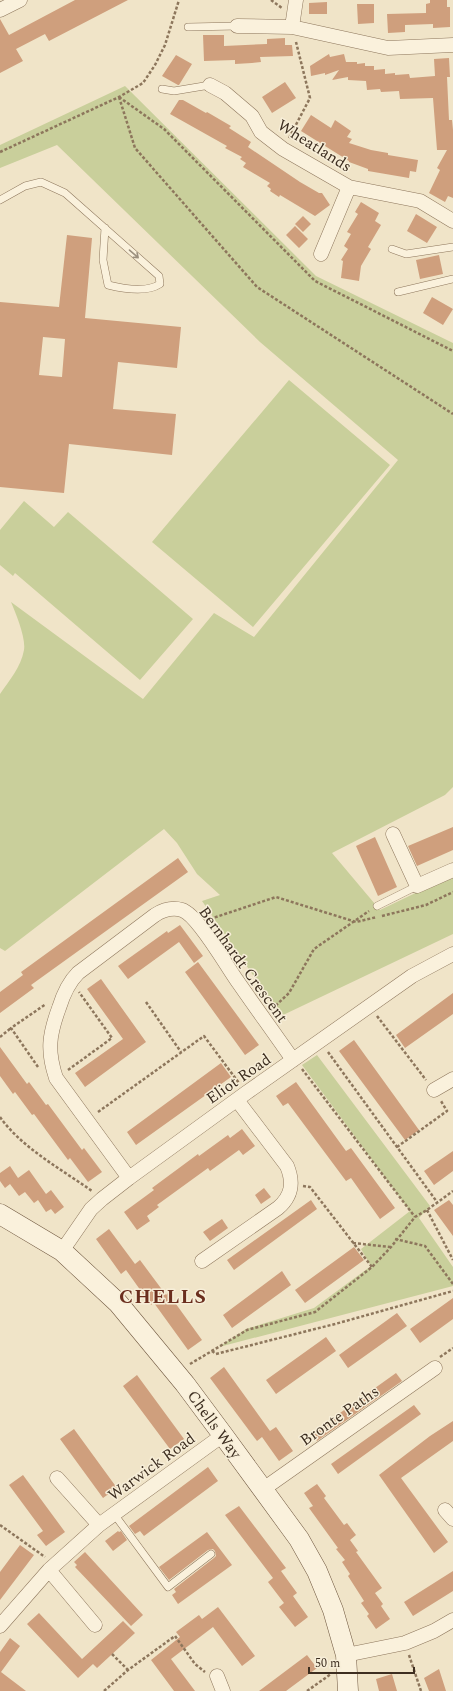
<svg xmlns="http://www.w3.org/2000/svg" width="453" height="1691" font-family="Spectral,serif">
  <style>
    .green { fill: #c9cf9b }
    .building { fill: #cf9f7d; fill-rule: evenodd }
    .lines { fill: none; stroke-linecap: round; stroke-linejoin: round }
    .lane-casing { stroke: #8d765c; stroke-width: 8 }
    .street-casing { stroke: #8d765c; stroke-width: 15 }
    .secondary-casing { stroke: #6f573f; stroke-width: 21 }
    .path { stroke: #8d765c; stroke-width: 2.5; stroke-dasharray: 3 2; stroke-linecap: butt }
    .lane { stroke: #faf1dc; stroke-width: 7 }
    .street { stroke: #faf1dc; stroke-width: 14 }
    .secondary { stroke: #faf1dc; stroke-width: 20 }
    .oneway { stroke: #9c907e }
    .labels { text-anchor: middle; stroke-width: 3; stroke-linejoin: round; paint-order: stroke }
    .street-label { font-size: 16px; fill: #3d2e20; stroke: #f7eed8 }
    .district-label { font-size: 20px; font-weight: bold; letter-spacing: 1px; fill: #6b2e1e; stroke: #f7eed8 }
  </style>
  <rect width="100%" height="100%" fill="#f0e4c8"/>
  <path class="green" d="M125,86L316,276L453,343V787L445,795L332,853L380,910L453,875V934L281,1016L202,901L220,895L197,874L177,843L164,829L5,951L0,948V694C9,681 21,667 24,650C26,638 16,614 11,602L143,699L214,613L254,637L398,460L260,342L57,145L0,168V145Z
    M289,380L390,465L253,627L152,542Z
    M24,501L54,527L68,512L193,619L140,680L15,573L13,576L0,565V530Z
    M317,1055L430,1206L419,1218L453,1267V1286L219,1347L246,1329L314,1308L371,1266L361,1249L410,1211L302,1065Z"/>
  <path class="building" d="M75,0H128L49,41L45,34L16,49L23,61L0,73V19L9,35Z
    M430,0H447V7H450V27L433,28V24L405,25V32L388,33L387,14L426,13V4L430,3Z
    M327,2V14H309V3Z
    M357,4H374V23L358,24Z
    M203,35H224V46L267,44V39L285,38V45H292L293,56L260,57L261,62L252,63L235,64V60L204,61Z
    M329,54L330,57L344,54L346,62H357V64L365,63V66H374V70L385,69V74L395,73V75L409,74L410,78L435,76L434,59L449,58L450,77H447L449,120H452L453,130V198L448,196L445,202L429,193L440,170L437,168L447,150H437L433,98L400,99L399,91L381,92L380,89L367,90L366,81L348,80V77L332,80L339,70L325,75V73L311,76L310,66Z
    M176,55L192,64L179,85H178L162,76Z
    M285,82L296,98L272,113L262,97Z
    M179,100H183L206,113L207,112L231,126L229,128L251,142L248,147L300,182L319,193H322L330,205L315,216L280,195L279,197L270,191L271,189L267,186L270,183L243,167L246,163L240,159L242,157L225,148L227,146L170,114Z
    M311,115L331,128L335,120L351,131L347,137L352,139L349,143L371,150L388,153V155L418,160L416,172L410,171L409,178L368,171V169L349,162V161L301,131Z
    M361,202L379,213L375,221L381,225L368,247L371,249L361,266L359,281L341,278L343,261L341,260L348,249L344,246L351,234L347,232L358,214L355,212Z
    M416,214L437,227L427,243L407,231Z
    M303,216L311,224L303,232L295,224Z
    M295,226L308,239L299,248L286,235Z
    M67,235L92,238L85,318L181,327L177,368L118,362L113,409L176,414L172,455L69,444L64,493L0,487V302L59,307ZM43,337L65,339L62,377L39,375Z
    M439,255L443,274L420,279L416,260Z
    M432,297L453,309L443,325L423,313Z
    M453,827V850L417,866L408,846Z
    M375,837L397,887L378,896L356,846Z
    M178,858L188,872L31,985L34,988L0,1013V992L23,975L21,972Z
    M180,925L203,956L194,963L179,942L128,979L118,966L167,931L168,933Z
    M198,962L259,1045L245,1055L185,972Z
    M101,979L146,1042L85,1087L75,1073L123,1039L87,989Z
    M453,993V1014L405,1048L396,1035Z
    M354,1040L419,1130L405,1140L339,1051Z
    M0,1047L27,1084L29,1082L46,1105L48,1104L82,1150L84,1148L102,1172L88,1182L70,1158L68,1160L34,1114L32,1115L15,1092L13,1094L0,1076Z
    M221,1063L231,1077L136,1145L127,1132Z
    M296,1082L346,1151L351,1148L395,1208L380,1219L351,1178L346,1181L288,1103L283,1106L276,1096Z
    M242,1129L255,1146L243,1155L239,1150L210,1171L208,1168L157,1205L159,1207L147,1216L150,1221L137,1230L124,1212L154,1190L152,1188L198,1154L199,1156L228,1135L230,1138Z
    M453,1151V1171L434,1185L424,1171Z
    M10,1166L18,1178L29,1170L46,1194L51,1190L64,1207L55,1214L51,1209L46,1212L38,1200L34,1203L25,1192L19,1196L10,1184L5,1188L0,1181V1173Z
    M264,1188L271,1197L261,1204L255,1195Z
    M311,1200L317,1209L234,1270L227,1260Z
    M449,1200L453,1205V1236L434,1210Z
    M222,1219L228,1228L210,1241L203,1232Z
    M109,1229L135,1264L140,1260L166,1295L168,1293L202,1340L188,1350L154,1303L151,1305L126,1270L121,1274L96,1239Z
    M354,1247L364,1260L305,1303L295,1290Z
    M282,1271L291,1285L232,1328L223,1315Z
    M453,1298V1319L420,1343L410,1329Z
    M397,1313L407,1326L348,1368L339,1355Z
    M326,1337L336,1351L276,1394L266,1380Z
    M224,1367L270,1431L276,1427L293,1451L279,1461L262,1437L257,1441L210,1378Z
    M396,1373L402,1381L317,1441L312,1433Z
    M137,1375L184,1439L170,1449L123,1386Z
    M414,1405L421,1414L338,1474L331,1464Z
    M453,1421V1441L401,1478L448,1542L434,1553L379,1475L430,1436Z
    M74,1429L117,1488L103,1498L60,1439Z
    M208,1467L218,1481L144,1536L140,1531L135,1534L129,1526Z
    M23,1475L65,1532L46,1546L37,1535L43,1531L9,1485Z
    M317,1484L326,1496L324,1498L344,1525L347,1523L356,1535L350,1540L358,1551L356,1552L382,1588L375,1593L383,1604L381,1606L390,1619L376,1629L367,1616L369,1614L361,1603L364,1601L348,1576L350,1574L342,1562L345,1560L336,1549L338,1548L309,1508L313,1506L304,1493Z
    M239,1506L286,1568L281,1571L297,1593L293,1596L308,1617L295,1627L279,1607L284,1603L268,1582L273,1578L225,1515Z
    M118,1531L119,1532L121,1531L127,1540L113,1551L105,1541Z
    M207,1532L232,1565L178,1604L172,1595L176,1592L174,1589L214,1558L216,1556L215,1551L213,1549L208,1550L169,1580L159,1567Z
    M20,1545L34,1555L0,1600V1572Z
    M85,1552L143,1615L131,1626L75,1567L77,1565L74,1562Z
    M453,1571V1591L413,1616L404,1602Z
    M218,1607L255,1656L242,1666L213,1627L171,1659L195,1691H174L151,1660L180,1637L176,1632L199,1615L202,1619Z
    M39,1613L82,1659L123,1621L135,1633L97,1668L93,1664L78,1678L27,1624Z
    M10,1638L20,1646L1,1672L26,1691H0V1652Z
    M307,1655L317,1668L286,1691H259Z
    M439,1669L446,1691H429L424,1678Z
    M392,1674L397,1691H379L376,1679Z"/>
  <g class="lines">
    <defs>
      <path id="lane" d="M188,27L237,26
        M162,89L174,91L210,85
        M0,200L25,186L41,182L65,193L159,276L160,284C146,293 124,289 108,285L103,260L105,228
        M392,249L406,254L453,247
        M398,292L453,279
        M377,906L417,886
        M114,1514L168,1587L211,1554"/>
      <path id="street" d="M0,10L20,0
        M237,26L292,27L388,48L453,45
        M292,27L296,0
        M210,85L225,93L252,116L261,132L283,149L349,187L420,201L453,221
        M321,254L349,187
        M393,834L417,886L453,870
        M434,1090L453,1079
        M129,1178L56,1078C47,1051 49,1035 59,1008C63,995 68,983 78,973L155,915C163,910 172,907 182,910C198,915 227,967 238,982C256,1008 275,1034 293,1060
        M62,1251L91,1209L102,1199L129,1178L246,1093L412,976L453,954
        M202,1261L278,1208C292,1196 294,1183 287,1166L237,1100
        M57,1478L99,1525
        M262,1490L435,1368
        M445,1510L453,1519
        M49,1570L95,1625
        M0,1626L49,1570L99,1525L223,1435
        M346,1655L405,1643L434,1631L453,1620
        M217,1676L223,1691"/>
      <path id="secondary" d="M0,1214L62,1251L118,1303L185,1384L223,1435L299,1539L317,1571L333,1610L346,1655L348,1691"/>
    </defs>
    <use href="#lane" class="lane-casing"/>
    <use href="#street" class="street-casing"/>
    <use href="#secondary" class="secondary-casing"/>
    <path class="path" d="M271,0L282,8
      M119,97L135,148L257,287L453,414
      M119,97L164,129L315,281L453,351
      M289,138L310,98L296,42
      M0,152L119,97L143,83L155,65L165,45L179,0
      M382,916L426,905L453,892
      M210,919L276,897L356,922L377,917
      M146,1002L181,1052
      M272,1009L289,993L314,949L369,911
      M377,1016L426,1080
      M0,1037L11,1028
      M328,1052L437,1202
      M38,1067L11,1028L46,1004
      M302,1069L415,1217
      M68,1070L112,1038L79,992
      M98,1112L204,1036L239,1083
      M0,1117C22,1148 61,1169 92,1191
      M397,1147L447,1111L441,1101
      M303,1186L310,1187L372,1267
      M427,1210L453,1260
      M395,1239L425,1246L453,1284
      M353,1243L390,1247
      M212,1351L216,1354L335,1324L453,1291
      M440,1357L453,1348
      M190,1364L247,1330L315,1312L372,1267L391,1247L415,1217L427,1210L453,1191
      M0,1525L45,1557
      M112,1654L128,1670
      M409,1655L421,1691
      M104,1691L128,1670L175,1636L195,1664L205,1672
      M307,1691L331,1674"/>
    <use href="#lane" class="lane"/>
    <use href="#street" class="street"/>
    <use href="#secondary" class="secondary"/>
  </g>
  <defs><path id="oneway-shaft" d="M-6 0H5M1.5-3L5.5 0L1.5 3" fill="none" stroke-width="1.6" stroke-linecap="round" stroke-linejoin="round"/></defs>
  <use class="oneway" href="#oneway-shaft" transform="translate(134 254) rotate(41)"/>
  <g class="labels">
    <g class="street-label">
      <text transform="translate(315 145) rotate(32)" y="6">Wheatlands</text>
      <text transform="translate(244 964) rotate(54)" y="6">Bernhardt Crescent</text>
      <text transform="translate(238 1078) rotate(-35)" y="6">Eliot Road</text>
      <text transform="translate(339 1415) rotate(-35)" y="6">Bronte Paths</text>
      <text transform="translate(215 1424) rotate(54)" y="6">Chells Way</text>
      <text transform="translate(151 1466) rotate(-36)" y="6">Warwick Road</text>
    </g>
    <g class="district-label">
      <text x="163" y="1303">CHELLS</text>
    </g>
  </g>
  <path d="M309 1667v6h105v-6" fill="none" stroke="#3d2e20" stroke-width="2"/>
  <text x="315" y="1667" font-size="12" fill="#3d2e20" stroke="#f7eed8" stroke-width="3" paint-order="stroke">50 m</text>
</svg>
